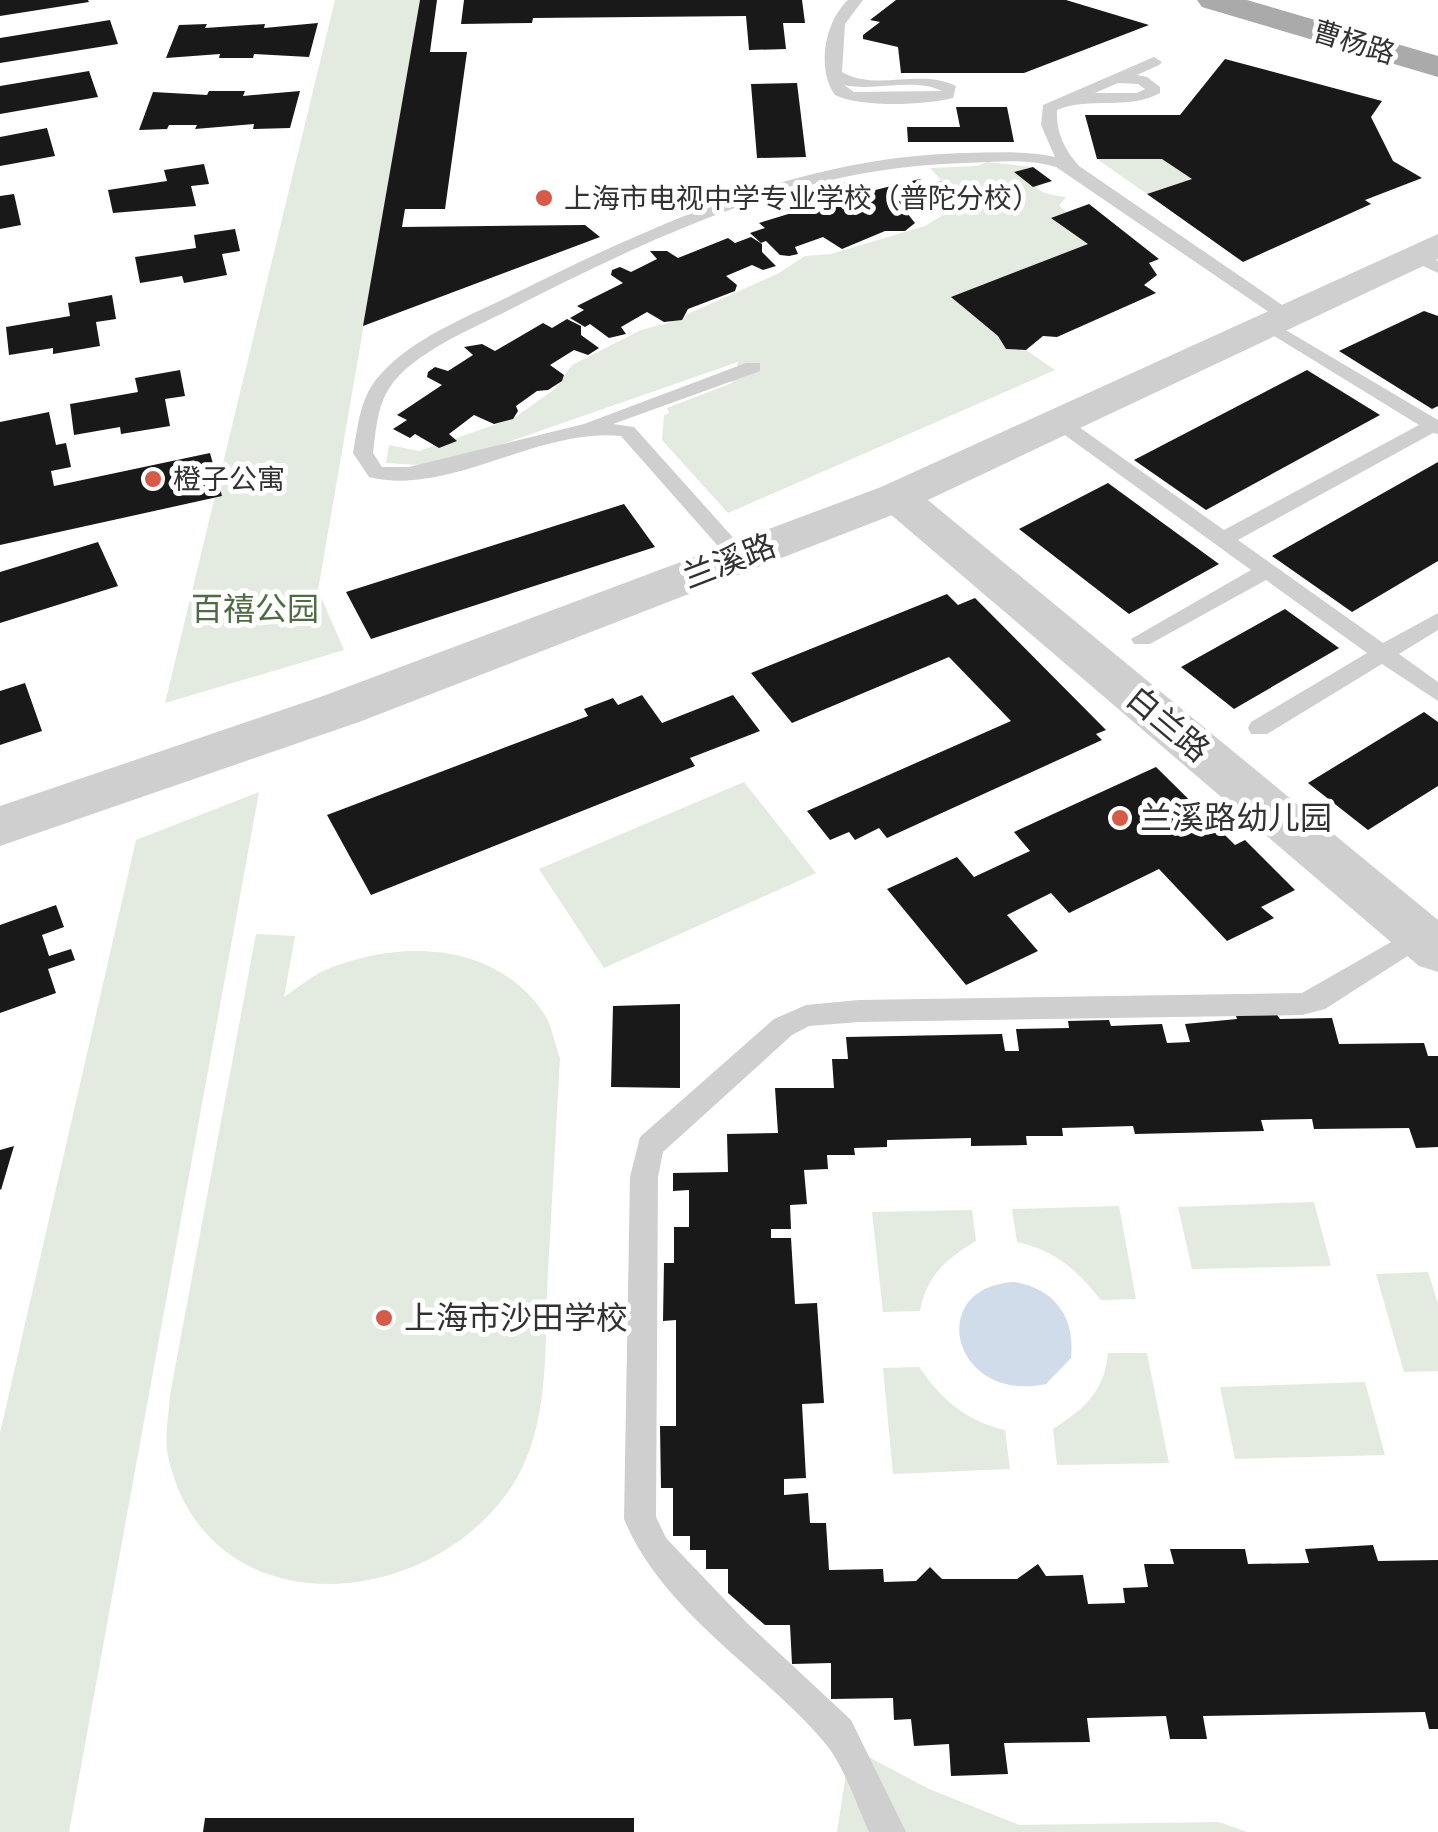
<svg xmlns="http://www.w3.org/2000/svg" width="1438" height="1832" font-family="'Asap Condensed','Noto Sans SC',sans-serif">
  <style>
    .green { fill: #e3eadf }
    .water { fill: #d1dceb }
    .building { fill: #191919 }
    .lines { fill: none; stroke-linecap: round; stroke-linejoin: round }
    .service { fill: #cfcfcf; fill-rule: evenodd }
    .minor { fill: #cfcfcf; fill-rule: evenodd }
    .tertiary { fill: #cfcfcf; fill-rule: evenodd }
    .primary { fill: #aaa; fill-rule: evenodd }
    .poi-dot { fill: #d75947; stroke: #fff; stroke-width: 4 }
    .labels { text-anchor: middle; stroke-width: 10; stroke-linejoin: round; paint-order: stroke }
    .far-street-label { font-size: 28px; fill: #323232; stroke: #fff }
    .far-poi-label { font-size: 28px; fill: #323232; stroke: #fff; text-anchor: start }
    .street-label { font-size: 32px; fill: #323232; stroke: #fff }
    .park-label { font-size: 32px; fill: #4e6b43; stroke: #fff }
    .poi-label { font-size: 32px; fill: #323232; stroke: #fff; text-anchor: start }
  </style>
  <rect width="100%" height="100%" fill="#fff"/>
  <path class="green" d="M335,0H420L318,590L344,650L165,703Z
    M1097,159H1162L1192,179L1147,194Z
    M987,162L1033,167L1025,169C1034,192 1043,194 1066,197L1059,206L1067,212L1053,218L1088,244L962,293L960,305L998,336L1006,349L1026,350L1055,370L728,513L662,440L664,415L669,413L667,408L732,383L738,362L482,451L419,465L386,463L389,445L419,451L514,418L555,389L572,365L641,330L668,323L779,273L805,256L831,254L925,226L963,203L930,168L977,166Z
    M744,782L816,873L604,968L539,869Z
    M259,792L69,1832H0V1433L136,840Z
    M256,934L295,936L284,997C299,987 313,975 330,968C403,939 497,942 545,1015C552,1027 555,1045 560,1058C556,1129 552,1200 548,1271C544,1341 552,1425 512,1486C428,1614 206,1629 168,1456C164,1438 169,1414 170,1395Z
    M1314,1202L1331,1266L1192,1269L1178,1207Z
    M1119,1206L1136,1299L1101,1300C1077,1270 1055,1250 1017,1242L1012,1209Z
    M972,1210L976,1241C946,1259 927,1275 920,1311L883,1312L872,1212Z
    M1428,1272L1438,1304V1371L1404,1372L1376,1274Z
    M1108,1353H1147L1169,1463L1057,1465L1053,1429C1084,1409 1105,1391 1108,1353Z
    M919,1367C942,1400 966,1421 1005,1430L1010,1469L893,1474L883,1368Z
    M1365,1382L1385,1455L1235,1459L1220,1387Z
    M850,1747L929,1789L1019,1825L1219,1822L1247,1832H837Z"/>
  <path class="water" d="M1014,1282C1055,1289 1075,1317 1071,1358L1046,1384C952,1404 924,1287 1014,1282Z"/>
  <path class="building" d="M0,0H88L89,2L0,16Z
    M420,0H437L430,52H467L445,209H405L402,227L585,225L600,237L363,326Z
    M464,0H802L805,23H783L786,49L749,50L746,16L533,18L532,23L461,24Z
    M896,0H1066L1149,25L1024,73H901L898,47L863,39V35L880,22L870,20Z
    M110,20L118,44L0,63V38Z
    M318,23L309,57L254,54L253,58H219L220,54L166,58L179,25L207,24L205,28L265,24L264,28Z
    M1225,59L1382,101L1371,117L1393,161L1422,178L1365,200L1371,204L1243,262L1147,194L1192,179L1162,159H1097L1085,115H1180Z
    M89,71L98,97L0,114V86Z
    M797,83L806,157L757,158L751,84Z
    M209,91H245L243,96L300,91L290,128L253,129L254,124L195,129L197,125H169L167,129L139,130L153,92L207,95Z
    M956,107H1007L1014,142H908L907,127H960Z
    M47,128L55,156L0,166V137Z
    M204,164L209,184L191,186L196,206L113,213L108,190L167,181L164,170Z
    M1033,167L1052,181L1033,187L1014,172Z
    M920,179L925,185L942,181L951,189L947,196L957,210L944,213L935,206L907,213L915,223L905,231H885L842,249L823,237L795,247L798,254L789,256L780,255L766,241L761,243L750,233L765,228L759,223L808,208L799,200L801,196L809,194L819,199L847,191L842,183L850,182L867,192Z
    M14,194L21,225L0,229V196Z
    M1089,204L1159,259L1149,263L1157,275L1144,285L1156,293L1057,337L1043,336L1026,350L1006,349L998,336L951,297L1088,244L1051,218Z
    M235,229L240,251L222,254L227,275L184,283L182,276L140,283L135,257L196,248L194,235Z
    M751,237L762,244V252L776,266L763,270L752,265L726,276L737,285L735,291L688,309L682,320L664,322L647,312L621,327L626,334L609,338L590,324L585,327L570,318L584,310L577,306L623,283L611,275L612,270L620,267L631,272L657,259L650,251H667L678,258L728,238L735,243Z
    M112,295L116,319L96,322L100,346L53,354V348L9,355L6,327L70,316L68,303Z
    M1424,311L1438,316V406L1432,409L1339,351Z
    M567,319L581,326V335L599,348L588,355L574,350L550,365L564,375L562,381L548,390L537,391L516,406L518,411L513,419L494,424L474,415L449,434L457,441L439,448L415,434L410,438L393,429L407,420L397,415L442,385L427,377L428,372L435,367L448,371L473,355L464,347L482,344L495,351L543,323L552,328Z
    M180,370L185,396L165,399L170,426L121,434L120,427L74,435L70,404L138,392L135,378Z
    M1307,370L1380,415L1206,510L1134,460Z
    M49,412L56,445L66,443L71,467L51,471L54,486L210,453L222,496L0,545V422Z
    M1438,462V561L1352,612L1272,556Z
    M1108,483L1219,564L1129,614L1019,529Z
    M624,504L655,547L371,639L346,592Z
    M98,542L118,586L0,623V572Z
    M947,594L958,605L975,598L1106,730L1096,734L1102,740L887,838L879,828L855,840L849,832L830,840L807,811L1011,721L949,657L792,723L751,673Z
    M1285,609L1339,648L1234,709L1181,667Z
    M25,683L42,731L0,745V691Z
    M642,695L662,723L733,695L760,731L690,758L695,766L371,895L327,815L588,716L584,709L613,698L618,705Z
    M1424,712L1438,722V786L1368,830L1308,783Z
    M1156,767L1235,845L1245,840L1295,890L1261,907L1274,918L1227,941L1159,869L1069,913L1051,893L1007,915L1038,951L966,985L887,889L957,857L974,877L1030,851L1014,832Z
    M56,905L64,927L42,935L49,956L71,949L75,960L48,969L56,993L0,1013V925Z
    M680,1004V1088L611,1087L613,1006Z
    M1275,1012L1280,1019L1332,1018L1339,1044L1424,1043L1428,1056H1438V1147L1416,1148L1409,1128L1314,1129L1312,1119L1261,1120L1264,1131L1135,1134L1133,1126L1062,1128L1063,1136H1026L1027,1145L971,1146V1138L887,1140V1147L854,1148L855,1155H827L828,1169L804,1170L807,1204L790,1205L791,1229H771V1238H791L795,1304L817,1303L824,1403L802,1404L806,1478L784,1479V1495L808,1493L810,1523H826L829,1570L883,1569L884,1582L916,1581L930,1567L942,1579H1017L1038,1564L1046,1576L1083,1575L1088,1604L1125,1603L1123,1588L1148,1587L1144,1564H1174L1170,1549H1245L1248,1564L1309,1563L1305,1549L1373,1545L1378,1561L1438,1560V1729H1429L1425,1712L1203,1716L1207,1739H1170L1166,1716L1087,1718L1090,1742L1004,1743L1008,1774L951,1776L949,1744L914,1746L911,1719L894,1720L893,1698L831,1699V1663L792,1664L790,1625H765L728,1593V1569H706V1550H690V1536H673V1488H661L660,1426H676V1320L663,1321L664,1263H674V1227H689V1190L673,1191V1173L728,1172L727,1134L778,1133L775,1088H834L832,1059H848L846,1037L1002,1034L1005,1051H1019L1016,1029L1069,1028L1068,1021L1109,1020L1111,1026L1162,1024L1167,1043L1190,1042L1185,1024L1237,1019L1235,1013Z
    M14,1146L1,1190L0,1189V1150Z
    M205,1818H634V1832H203Z"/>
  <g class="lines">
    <path class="service" d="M848,0H863L845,24L842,72C876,92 920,68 956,86L953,98C925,105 862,108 835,95C816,69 825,21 848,0ZM844,85C876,92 913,77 942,91L854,92Z
      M1154,57L1162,62L1159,65L1137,75L1147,77L1160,87V93C1128,111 1090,96 1057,110C1056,132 1064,149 1079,166L1291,311V319H1279L1056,167C1027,158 995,162 965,163C798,167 657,235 511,309C476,327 412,353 390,387C377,406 376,431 373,453L382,467H409L584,424L746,363H760V371L613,424L634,427L746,552L749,557L746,562H732L621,436C536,428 450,497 369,477L353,453C358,426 360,396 380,375C413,337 472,315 516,293C659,222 802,157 964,153C994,153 1024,150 1055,157L1041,125L1043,105ZM1118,83L1138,84L1145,89L1137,93H1095Z
      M1414,250L1438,261V273L1408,259L1405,255Z
      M1267,319L1438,420V434L1433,433L1238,540L1383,643L1438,613V630L1399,654L1438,682V701L1382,664L1267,734H1251L1248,728L1251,722L1367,653L1266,580L1150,644H1134L1131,639L1251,570L1051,425V417H1065L1224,530L1419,425L1261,328L1258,324Z
      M1419,926L1428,929L1432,936L1428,943L1325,1009L1302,1015L859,1022L809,1026L792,1035L663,1152L658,1177L656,1517L666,1538L747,1623L851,1720L906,1832H869C856,1804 844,1765 824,1742C760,1667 663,1613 624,1519L630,1177L640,1137L774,1019L806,1005L859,1000L1302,993Z"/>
    <path class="minor" d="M897,484L912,487L1438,920V972L1419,966L882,507L876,497L882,487Z"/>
    <path class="tertiary" d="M1438,234V259L913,507L359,722L0,846V806L323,696L881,487Z"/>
    <path class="primary" d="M1197,0H1247L1438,56V77L1202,7Z"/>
  </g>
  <g class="poi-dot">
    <circle cx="544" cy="198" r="10"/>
    <circle cx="153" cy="479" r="10"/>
    <circle cx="1120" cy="818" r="10"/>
    <circle cx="384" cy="1318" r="10"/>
  </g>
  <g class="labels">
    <g class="far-street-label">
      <text transform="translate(1354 42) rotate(17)" y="10">曹杨路</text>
    </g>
    <g class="far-poi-label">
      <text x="564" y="208">上海市电视中学专业学校（普陀分校）</text>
      <text x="173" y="489">橙子公寓</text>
    </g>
    <g class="street-label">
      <text transform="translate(729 561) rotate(-21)" y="11">兰溪路</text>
      <text transform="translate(1168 724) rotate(40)" y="11">白兰路</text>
    </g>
    <g class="park-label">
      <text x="255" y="620">百禧公园</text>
    </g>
    <g class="poi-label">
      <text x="1140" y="829">兰溪路幼儿园</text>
      <text x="404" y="1329">上海市沙田学校</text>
    </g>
  </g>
</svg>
